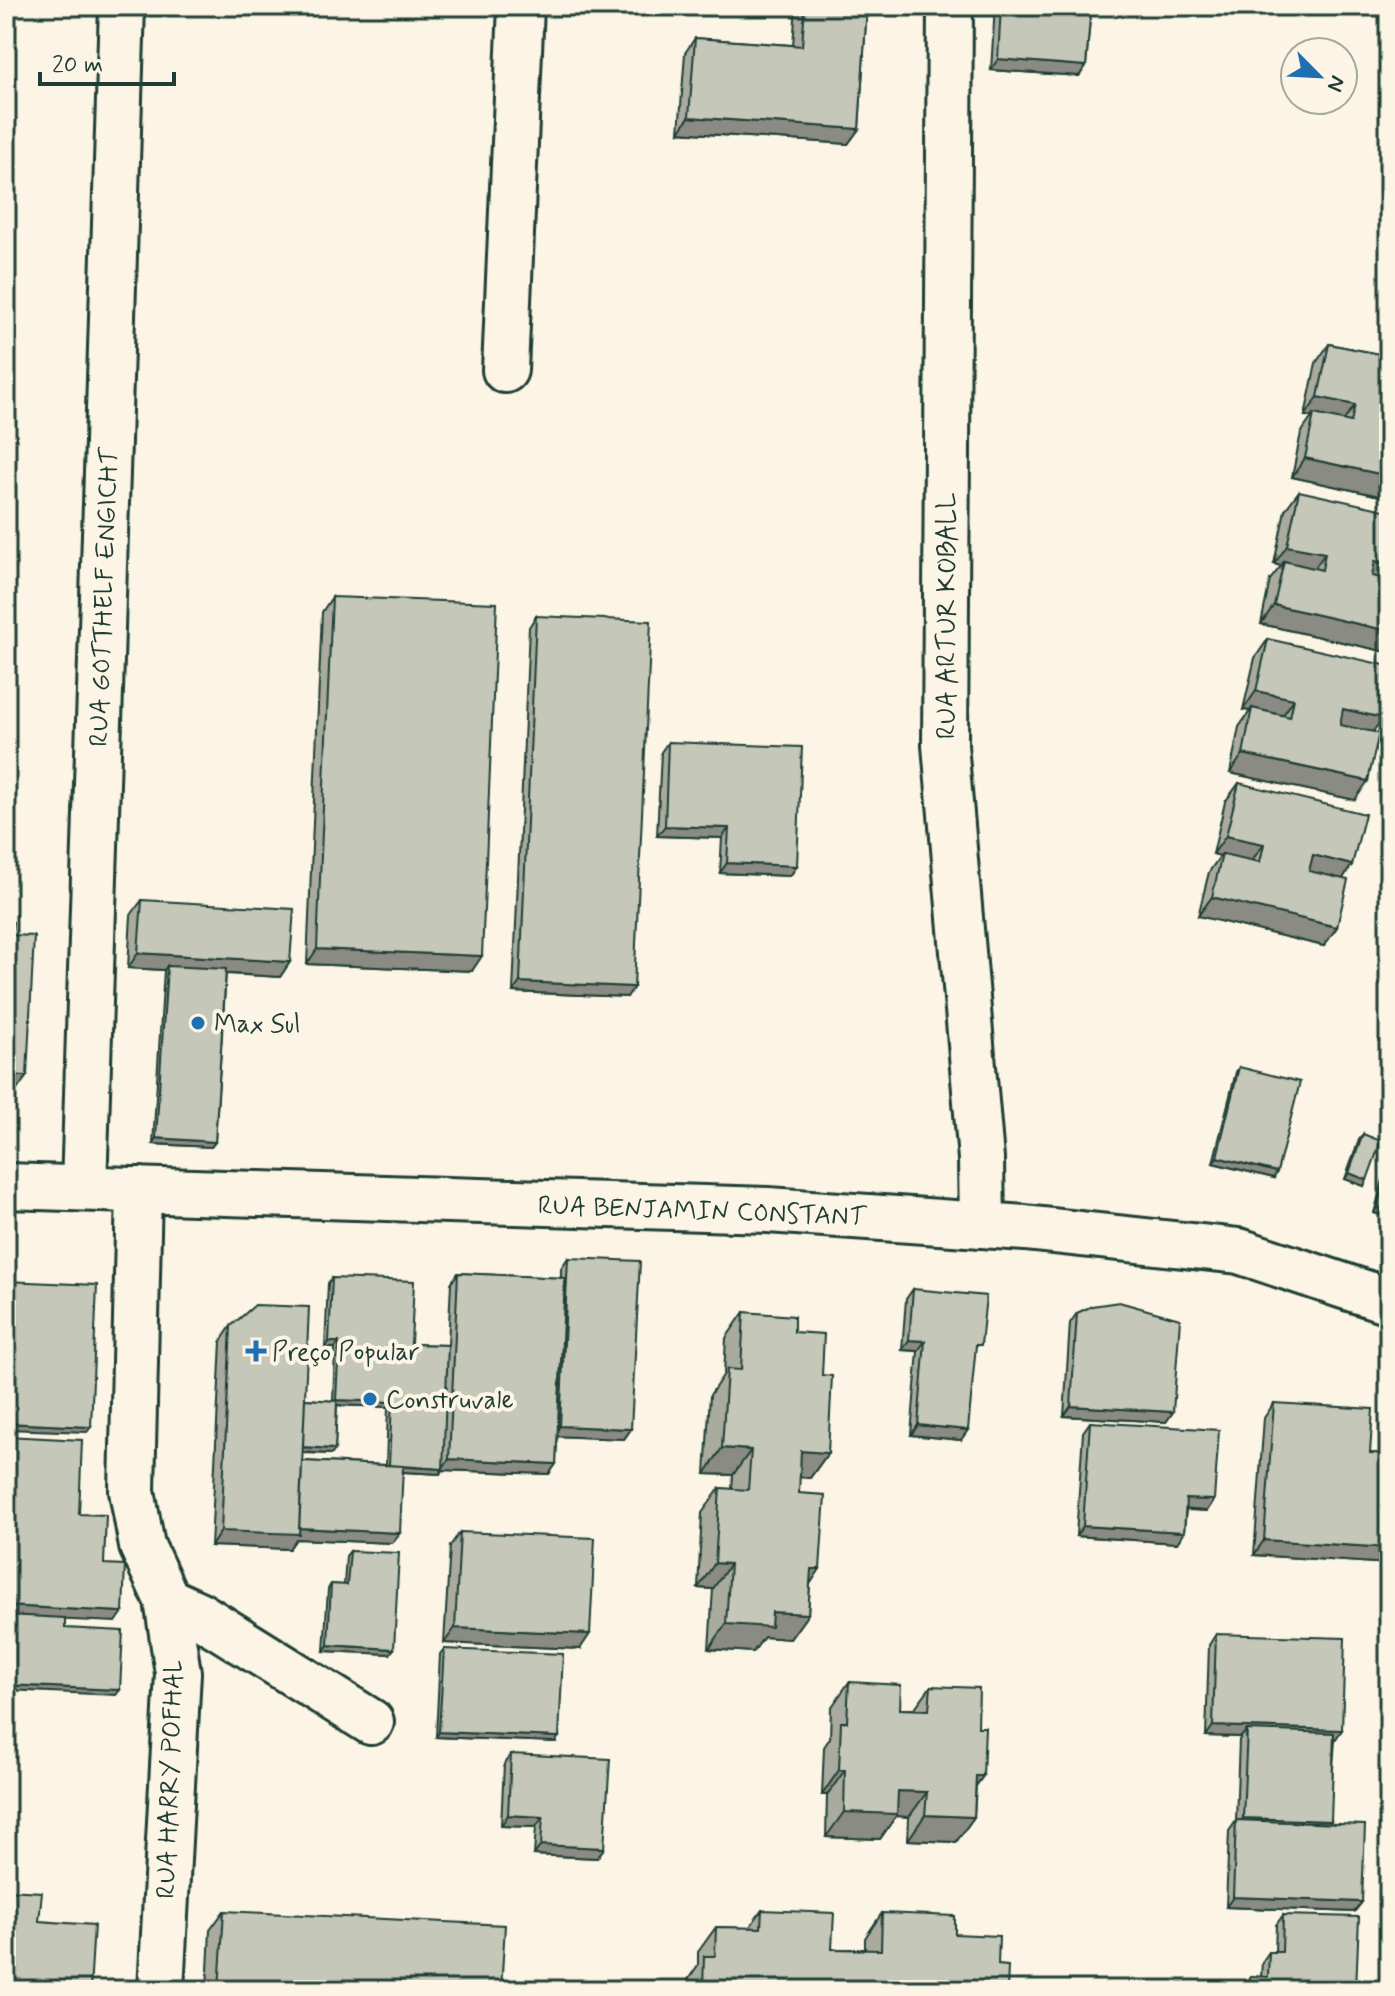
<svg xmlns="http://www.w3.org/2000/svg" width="1395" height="1996" font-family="Mynerve,sans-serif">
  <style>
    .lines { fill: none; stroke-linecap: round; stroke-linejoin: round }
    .minor-casing { stroke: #1f3d34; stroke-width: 50 }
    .major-casing { stroke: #1f3d34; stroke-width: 50 }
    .minor { stroke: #fcf5e5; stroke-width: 44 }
    .major { stroke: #fcf5e5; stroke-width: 44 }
    .wall { fill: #a9ab9f; stroke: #1f3d34; stroke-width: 2; fill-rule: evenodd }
    .shaded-wall { fill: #8a8b82; stroke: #1f3d34; stroke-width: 2 }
    .building { fill: #c5c7b9; stroke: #1f3d34; stroke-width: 2 }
    .poi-dot { fill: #1f6fb2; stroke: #fcf5e5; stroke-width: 3 }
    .labels { text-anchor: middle; stroke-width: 8; stroke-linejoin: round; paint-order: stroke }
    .street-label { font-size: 26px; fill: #1f3d34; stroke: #fcf5e5 }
    .poi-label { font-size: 26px; fill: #1f3d34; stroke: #fcf5e5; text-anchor: start }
  </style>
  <rect width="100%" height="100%" fill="#fcf5e5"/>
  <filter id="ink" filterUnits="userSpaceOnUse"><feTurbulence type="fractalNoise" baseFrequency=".0125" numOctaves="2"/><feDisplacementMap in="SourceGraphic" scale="16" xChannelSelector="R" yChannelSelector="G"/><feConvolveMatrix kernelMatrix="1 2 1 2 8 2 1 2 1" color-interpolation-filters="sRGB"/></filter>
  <g filter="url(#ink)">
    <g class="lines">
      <defs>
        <path id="minor" d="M950,6L945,745L981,1159L982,1225
          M505,370L521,6
          M84,1188L122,6
          M139,1190L132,1491L142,1546L167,1600L178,1673L161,1990
          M167,1600L198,1614L371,1722"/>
        <path id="major" d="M6,1186L768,1210L1025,1228L1239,1251L1389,1301"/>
      </defs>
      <use href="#minor" class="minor-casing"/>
      <use href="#major" class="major-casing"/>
      <use href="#minor" class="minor"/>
      <use href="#major" class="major"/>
    </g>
    <path class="wall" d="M796,6H867L859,129L848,144L679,132L685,53L695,38L793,45Z
      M995,6H1091L1086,66L1079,76L991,70Z
      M1329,344L1389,356V498L1292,477L1301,433L1312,417L1305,416L1316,363Z
      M1299,491L1387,652L1261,624L1270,580L1281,566L1274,564L1285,510Z
      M332,597L472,971L307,964L322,612Z
      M536,616L627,997L513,992L529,627Z
      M1268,639L1373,732L1355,800L1230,773L1239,727L1250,711L1243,710L1255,658Z
      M668,742L797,866L790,876L720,873L722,838L657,836L661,752Z
      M1239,783L1342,879L1337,927L1324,946L1198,916L1209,872L1220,856L1213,854L1225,802Z
      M142,900L290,962L280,977L226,974L215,1142L211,1147L153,1144L164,970L128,968L131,915Z
      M1239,1067L1274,1178L1213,1163L1236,1072Z
      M1363,1134L1364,1186L1345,1179L1359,1140Z
      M1389,1158V1218L1374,1213Z
      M568,1258L631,1429L624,1439L557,1436L556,1464L549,1474L442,1470L440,1474L403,1472L392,1543L296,1539L289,1549L211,1546L221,1341L231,1326L305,1399L333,1401L335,1348H325L328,1283L332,1278L411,1344L448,1345L451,1283L458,1273L561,1278V1268ZM337,1405L388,1407L386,1465L302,1461V1453L332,1454L335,1449Z
      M913,1289L961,1440L911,1435L918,1351L902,1350L906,1299Z
      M744,1312L794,1332L822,1375L828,1453L810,1478L799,1477V1493L810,1584L808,1614L790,1639L764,1637L753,1652L709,1649L713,1589L698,1588L702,1513L720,1488L732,1489L733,1475L705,1474L710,1395L724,1374L726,1338Z
      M1077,1313L1173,1412L1166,1422L1064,1416L1070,1323Z
      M1274,1403L1370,1453L1389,1454V1564L1254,1555L1264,1418Z
      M1090,1422L1214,1500L1207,1511L1186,1510L1184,1532L1177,1543L1076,1536L1083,1432Z
      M460,1532L580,1649L444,1643L450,1546Z
      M350,1551L390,1654L324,1651L328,1589L331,1584L344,1585L346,1556Z
      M1216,1634L1335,1740L1329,1824L1362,1902L1354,1912L1226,1907L1229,1831L1236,1821L1239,1740L1241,1737L1206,1736L1209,1645Z
      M444,1649L555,1742L436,1737L440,1654Z
      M849,1682L900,1709H914L931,1686L978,1727L983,1776L976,1786L974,1817L956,1842L908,1840L909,1817L896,1816L880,1839L826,1837L827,1795H822L824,1747L830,1738L831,1708Z
      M511,1754L604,1848L597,1858L534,1855L536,1827L501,1826L504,1764Z
      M762,1910L832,1949H865V1938L882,1913L955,1934L998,1965L1007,1990H686L687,1981L698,1965V1952L716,1927L749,1928Z
      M224,1911L501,1990H207L210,1930Z
      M1283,1915L1356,1990H1243V1987L1250,1976L1261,1977L1262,1962L1269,1952H1275L1276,1925Z"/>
    <path class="shaded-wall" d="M998,59L1086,66L1079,76L991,70Z
      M689,117L859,129L848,144L679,132Z
      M1318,397L1355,405L1342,423L1314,414L1312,417L1305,416Z
      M1305,458L1389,476V498L1292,477Z
      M1287,546L1325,553L1312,572L1284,561L1281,566L1274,564Z
      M1375,561L1389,564V586L1362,580Z
      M1274,605L1389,631V649L1387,652L1261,624Z
      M1256,691L1294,699L1281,718L1252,708L1250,711L1243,710Z
      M1343,709L1383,718L1369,737L1330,728Z
      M1243,754L1368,781L1355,800L1230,773Z
      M665,826L729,828L722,838L657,836Z
      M1226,836L1264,844L1250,863L1222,854L1220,856L1213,854Z
      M1313,855L1352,865L1339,884L1299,874Z
      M727,863L797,866L790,876L720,873Z
      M1212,897L1337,927L1324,946L1198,916Z
      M317,949L482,956L472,971L307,964Z
      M138,953L290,962L280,977L167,970V966L164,970L128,968Z
      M520,982L634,987L627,997L513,992Z
      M6,1075L27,1076L9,1101H6Z
      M156,1138L215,1142L211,1147L153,1144Z
      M1217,1157L1277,1172L1274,1178L1213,1163Z
      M1349,1173L1367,1180L1364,1186L1345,1179Z
      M1377,1207L1389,1212V1218L1374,1213Z
      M909,1340L925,1341L918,1351L902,1350Z
      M329,1342H339L335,1348H325Z
      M336,1400L392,1402L388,1407L332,1405Z
      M1071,1406L1173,1412L1166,1422L1064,1416Z
      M6,1423L91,1427L87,1432L6,1429Z
      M918,1425L968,1430L961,1440L911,1435Z
      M560,1426L631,1429L624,1439L553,1436Z
      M299,1447L335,1449L332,1454L296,1452Z
      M722,1448L751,1450L733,1475L705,1474Z
      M801,1451L828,1453L810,1478L783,1476Z
      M449,1459L556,1464L549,1474L442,1470L440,1474L385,1471L389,1466L442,1469Z
      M1186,1499L1214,1500L1207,1511L1179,1509Z
      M1083,1526L1184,1532L1177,1543L1076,1536Z
      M298,1528L400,1533L392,1543L296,1539L289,1549L211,1546L221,1531Z
      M1264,1540L1389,1548V1564L1254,1555Z
      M715,1563L730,1564L713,1589L698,1588Z
      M811,1569H820L803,1595Z
      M6,1606L123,1612L116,1622L6,1617Z
      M772,1612L808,1614L790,1639L764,1637L753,1652L709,1649L726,1624Z
      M455,1628L590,1634L580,1649L444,1643Z
      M328,1645L394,1649L390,1654L324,1651Z
      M6,1685L120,1690L116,1695L6,1690Z
      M1213,1726L1342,1730L1335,1740L1246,1737L1247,1730L1241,1737L1206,1736Z
      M439,1732L559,1737L555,1742L436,1737Z
      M839,1770H845L827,1795H822Z
      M976,1776H983L965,1801Z
      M898,1791L927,1792L909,1817L896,1816L880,1839L826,1837L844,1812Z
      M508,1815L543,1817L536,1827L501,1826Z
      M925,1815L974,1817L956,1842L908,1840Z
      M1243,1818L1331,1821L1323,1832L1236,1828Z
      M541,1845L604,1848L597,1858L534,1855Z
      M1233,1897L1362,1902L1354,1912L1226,1907Z
      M831,1987L879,1989L829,1990Z"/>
    <path class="building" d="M805,6H867L859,129L689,117L695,38L802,46Z
      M1001,6H1091L1086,66L998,59Z
      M1329,344L1389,356V476L1305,458L1314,414L1351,422L1355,405L1318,397Z
      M1299,491L1389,511V564L1375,561L1372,576L1389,580V631L1274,605L1284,561L1322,570L1325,553L1287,546Z
      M332,597L497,603L482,956L317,949Z
      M536,616L651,621L634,987L520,982Z
      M1268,639L1389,666V690L1383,718L1343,709L1340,725L1379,733L1368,781L1243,754L1252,708L1290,717L1294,699L1256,691Z
      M668,742L802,747L797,866L727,863L729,828L665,826Z
      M1239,783L1365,814L1352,865L1313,855L1309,871L1348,880L1337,927L1212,897L1222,854L1260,862L1264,844L1226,836Z
      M142,900L294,909L290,962L138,953Z
      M6,922H13L12,935L34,936L27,1076L6,1075Z
      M167,966L226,969L215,1142L156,1138Z
      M1239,1067L1300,1082L1277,1172L1217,1157Z
      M1363,1134L1381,1141L1367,1180L1349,1173Z
      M1389,1166V1212L1377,1207Z
      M568,1258L640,1261L631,1429L560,1426Z
      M458,1273L565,1278L556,1464L449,1459Z
      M332,1278L414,1281L411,1344L448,1345L443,1469L389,1465L392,1402L336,1400L339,1342H329Z
      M6,1281L97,1285L91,1427L6,1423Z
      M913,1289L986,1296L981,1345H976L968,1430L918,1425L925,1341L909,1340Z
      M1119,1302L1180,1319L1173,1412L1071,1406L1077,1313L1092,1306Z
      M255,1305L309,1307L299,1534L221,1531L231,1326Z
      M744,1312L794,1316V1332L824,1334L822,1375L832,1376L828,1453L801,1451L799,1493L825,1495L820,1569H811L808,1614L772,1612L771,1627L726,1624L730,1564L715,1563L720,1488L748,1490L751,1450L722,1448L727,1369L741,1370Z
      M305,1399L337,1401L335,1449L303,1447Z
      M1274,1403L1373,1409L1370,1453L1389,1454V1548L1264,1540Z
      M1090,1422L1219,1430L1214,1500L1186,1499L1184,1532L1083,1526Z
      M6,1436L82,1440L79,1514L106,1515L104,1564L125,1565L123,1612L6,1606Z
      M302,1461L403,1466L400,1533L299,1528Z
      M460,1532L595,1538L590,1634L455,1628Z
      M350,1551L399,1553L394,1649L328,1645L331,1584L347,1585Z
      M6,1615L65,1618V1628L123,1631L120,1690L6,1685Z
      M1216,1634L1345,1638L1342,1730L1213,1726Z
      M444,1649L563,1654L559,1737L439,1732Z
      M849,1682L901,1685L900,1709L929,1710L931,1686L979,1688L978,1727H985L983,1776H976L974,1817L925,1815L927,1792L898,1791L897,1814L844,1812L845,1770H839L841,1722H847Z
      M1247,1730L1334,1733L1331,1821L1243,1818Z
      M511,1754L610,1759L604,1848L541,1845L543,1817L508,1815Z
      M1236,1820L1365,1825L1362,1902L1233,1897Z
      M6,1890L42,1892L39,1921L94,1925L90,1990H6Z
      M762,1910L834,1913L832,1949L881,1950L882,1913L955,1916V1934L999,1936L998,1965L1008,1966L1007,1990H879L831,1987L830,1990H703L704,1956H715L716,1927L761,1928Z
      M224,1911L505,1925L501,1990H219Z
      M1283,1915L1359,1917L1356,1990H1250V1976L1268,1977L1269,1952H1282Z"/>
  </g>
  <g class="poi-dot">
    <circle cx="198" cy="1023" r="8"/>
    <path d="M252 1339h8v8h8v8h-8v8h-8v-8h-8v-8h8z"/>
    <circle cx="370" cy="1399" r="8"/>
  </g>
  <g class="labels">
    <g class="street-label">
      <text transform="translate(103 597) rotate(-88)" y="9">RUA GOTTHELF ENGICHT</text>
      <text transform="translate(946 616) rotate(-90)" y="9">RUA ARTUR KOBALL</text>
      <text transform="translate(702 1210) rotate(2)" y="9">RUA BENJAMIN CONSTANT</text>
      <text transform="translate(169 1779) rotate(-88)" y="9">RUA HARRY POFHAL</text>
    </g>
    <g class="poi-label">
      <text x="214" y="1032">Max Sul</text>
      <text x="272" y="1360">Preço Popular</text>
      <text x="386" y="1408">Construvale</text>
    </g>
  </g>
  <rect width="1395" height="1996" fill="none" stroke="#fcf5e5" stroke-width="32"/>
  <rect x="16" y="16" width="1363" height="1964" fill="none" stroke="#1f3d34" stroke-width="3" filter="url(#ink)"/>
  <g transform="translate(1319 76) rotate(114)"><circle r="38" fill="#fcf5e5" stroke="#a4ab9e" stroke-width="2"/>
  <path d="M0-6L14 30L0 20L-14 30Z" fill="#1f6fb2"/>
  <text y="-12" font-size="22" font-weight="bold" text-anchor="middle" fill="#1f3d34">N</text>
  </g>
  <path d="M40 72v12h134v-12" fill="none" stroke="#1f3d34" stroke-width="4"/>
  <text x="52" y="72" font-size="24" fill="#1f3d34" stroke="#fcf5e5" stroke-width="6" paint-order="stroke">20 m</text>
</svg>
